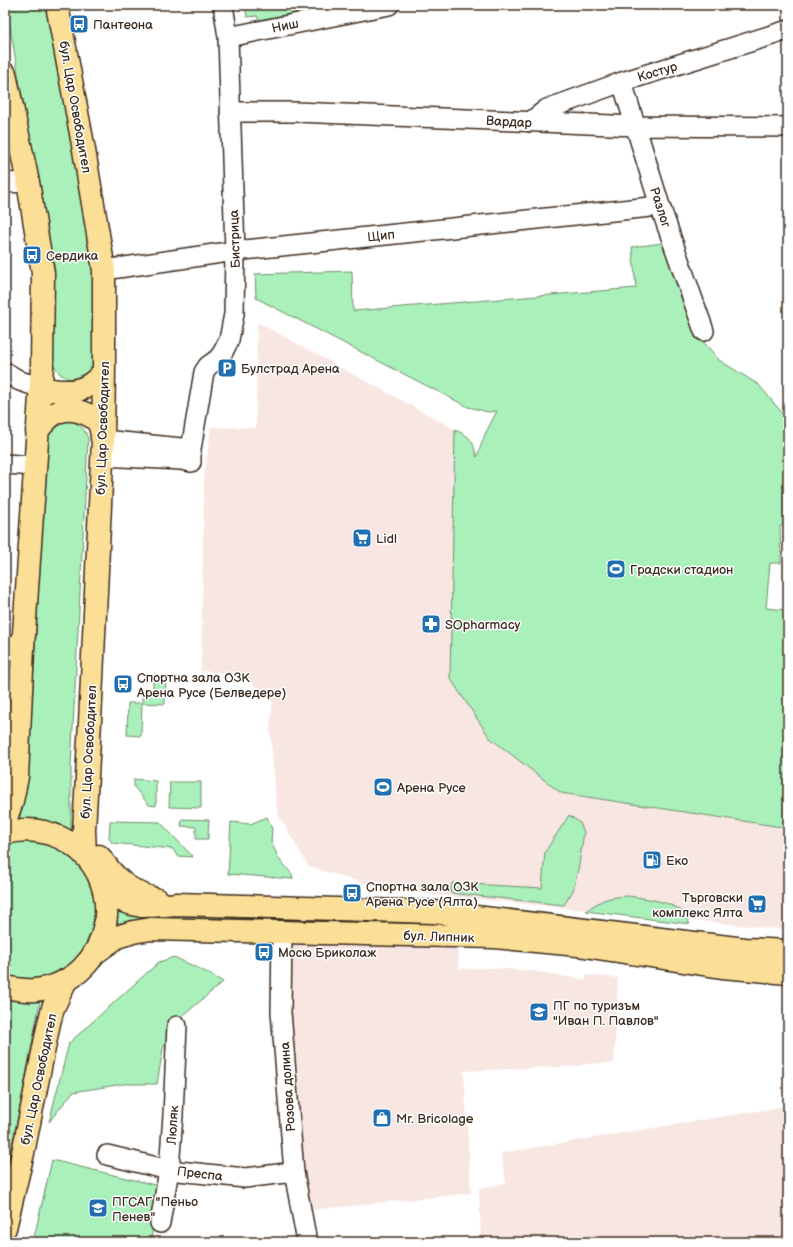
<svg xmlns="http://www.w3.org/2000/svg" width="793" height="1247" font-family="'Balsamiq Sans',sans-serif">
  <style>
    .built { fill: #f8e6e3 }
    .green { fill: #aaf0bb; stroke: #728d6c }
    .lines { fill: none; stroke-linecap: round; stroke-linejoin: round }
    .minor-casing { stroke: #3b2a1e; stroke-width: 22 }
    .major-casing { stroke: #3b2a1e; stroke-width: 25 }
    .minor { stroke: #fff; stroke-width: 19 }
    .major { stroke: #fbdf96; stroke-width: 22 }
    .labels { text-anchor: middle; stroke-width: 3; stroke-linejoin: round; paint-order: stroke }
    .poi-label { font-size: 13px; fill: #3b2a1e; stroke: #fff; text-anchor: start }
    .street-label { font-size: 13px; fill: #3b2a1e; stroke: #fff }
  </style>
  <rect width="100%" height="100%" fill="#fff"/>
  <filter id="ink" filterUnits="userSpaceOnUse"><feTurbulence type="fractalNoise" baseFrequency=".025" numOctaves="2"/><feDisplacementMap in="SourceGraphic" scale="8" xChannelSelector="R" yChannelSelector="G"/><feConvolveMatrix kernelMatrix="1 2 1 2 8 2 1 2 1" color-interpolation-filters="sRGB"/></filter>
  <g filter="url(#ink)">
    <path class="built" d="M257,322L456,430L450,678L561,793L788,828V930L386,890L308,866L277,812L270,726L273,702L241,673L201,671L204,479L211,427L256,428Z
      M279,924L457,934L459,969L491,968L533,971L586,980L587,975L618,978L614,1063L583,1064V1066L464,1071L471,1193L302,1211Z
      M788,1106V1242H481L479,1189L506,1183L501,1153Z"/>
    <path class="green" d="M6,5H51L95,270L98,354L92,373L87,378L70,380L60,374L53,364L50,254Z
      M245,5H328L301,9V20L261,24L257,16L247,17Z
      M663,243L696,333L719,360L759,385L788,420V525L780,526L781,563H770L766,608L786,610L785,626L788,627V828L561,793L490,738L450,678L455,430C473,438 472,440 477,457L485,434L497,411L488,412L468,407L256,298L255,274L352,271L353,311L636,288L632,247Z
      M61,421C77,421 83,424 88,439L71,765V836L56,826L33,819L19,822L28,779L47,435Z
      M153,681H166L165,704L142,703L141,736L127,735L128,703H142V692H153Z
      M134,779L156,781V806L149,805L134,787Z
      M170,782H201V808L169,807Z
      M569,815L580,823L584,832L579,865L573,891L564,905L450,893L452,883L542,888L545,852Z
      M267,817L272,829L271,842L279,859L292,874L293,879L228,874L231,822L250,824Z
      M182,819L209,820L208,839H196V827L181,826Z
      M110,821L160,822L193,857L177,856L173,849L112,843L109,838Z
      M20,840C34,841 50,842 62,849C67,852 81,865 84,869C87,874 88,879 90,884C92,889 96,895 97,901C101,937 78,967 44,976C31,980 17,980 5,975V844Z
      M627,896C644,898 671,901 684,913C686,916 688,921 690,924L586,911C601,900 607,897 627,896Z
      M112,909L433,921V927L135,921L111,924Z
      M174,957L208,973L223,982L172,1025L163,1049L157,1084H123L73,1092L49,1122L69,1043L159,962Z
      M42,991L18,1116L5,1177V992Z
      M52,1160L163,1187L150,1242H33Z"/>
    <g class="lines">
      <defs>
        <path id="minor" d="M228,37L389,5
          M622,82L660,206L704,331
          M230,112H296L636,126L788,127
          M530,122L547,109L622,82L788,30
          M5,183L28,182
          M104,270L235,251L660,206
          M5,372L20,381L41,388
          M103,440L191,449
          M102,456L181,460L191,462V449L204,372L208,366L218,359L223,352L229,340L234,314L235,251L228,37L223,5
          M5,464L35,466
          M282,931L281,1012L294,1172L307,1242
          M107,1155L169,1170L245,1178L294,1172
          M160,1223L169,1170L173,1115L177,1026"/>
        <path id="major" d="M57,5L84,150L104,270V371L103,440L90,722L84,830L85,855
          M5,74L28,182L43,273L42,367L23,648L17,777L12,801L5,821
          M41,388C67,393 86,395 104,371
          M37,431C44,423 50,414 61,411C72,407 95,414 100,426C101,430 102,435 102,438
          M5,647L23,648
          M5,833C24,828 44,830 61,838C133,873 115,982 35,990C25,991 15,989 5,987
          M99,856C116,880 129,892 158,900
          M105,892C134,909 145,907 177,904L434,912L745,949L788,951
          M95,953L117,937L133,932L151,929L494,937L578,945L722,967L788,973
          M5,1228L23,1153L49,1023L53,1008L66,980"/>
      </defs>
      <use href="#minor" class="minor-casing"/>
      <use href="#major" class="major-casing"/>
      <use href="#minor" class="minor"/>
      <use href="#major" class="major"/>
    </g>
  </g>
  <defs>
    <symbol id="bus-square" viewBox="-11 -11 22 22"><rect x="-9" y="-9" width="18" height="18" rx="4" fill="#1f6fb2" stroke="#fff"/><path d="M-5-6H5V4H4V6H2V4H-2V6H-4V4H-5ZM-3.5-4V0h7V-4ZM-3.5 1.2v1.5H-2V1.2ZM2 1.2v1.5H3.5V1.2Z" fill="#fff"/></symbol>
    <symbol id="parking-square" viewBox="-11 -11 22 22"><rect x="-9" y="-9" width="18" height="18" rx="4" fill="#1f6fb2" stroke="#fff"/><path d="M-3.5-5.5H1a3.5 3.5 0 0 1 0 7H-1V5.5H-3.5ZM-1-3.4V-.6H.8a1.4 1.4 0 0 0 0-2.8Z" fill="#fff"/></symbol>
    <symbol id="supermarket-square" viewBox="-11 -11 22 22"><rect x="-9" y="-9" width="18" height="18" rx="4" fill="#1f6fb2" stroke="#fff"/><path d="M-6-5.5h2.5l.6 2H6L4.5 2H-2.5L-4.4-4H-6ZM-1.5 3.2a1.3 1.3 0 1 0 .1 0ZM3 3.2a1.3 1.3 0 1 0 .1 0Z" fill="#fff"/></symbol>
    <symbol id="stadium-square" viewBox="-11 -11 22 22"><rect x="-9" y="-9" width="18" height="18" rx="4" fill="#1f6fb2" stroke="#fff"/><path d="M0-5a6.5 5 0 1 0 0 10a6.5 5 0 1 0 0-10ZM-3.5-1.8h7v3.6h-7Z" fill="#fff"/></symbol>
    <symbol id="pharmacy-square" viewBox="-11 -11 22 22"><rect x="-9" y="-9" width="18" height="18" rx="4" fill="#1f6fb2" stroke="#fff"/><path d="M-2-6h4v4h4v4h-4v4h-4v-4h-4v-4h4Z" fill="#fff"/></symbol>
    <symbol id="fuel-square" viewBox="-11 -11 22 22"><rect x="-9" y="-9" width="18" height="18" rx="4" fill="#1f6fb2" stroke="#fff"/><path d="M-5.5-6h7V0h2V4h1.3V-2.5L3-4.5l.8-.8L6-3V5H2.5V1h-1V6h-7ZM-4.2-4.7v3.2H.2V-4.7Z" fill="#fff"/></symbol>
    <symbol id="university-square" viewBox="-11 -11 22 22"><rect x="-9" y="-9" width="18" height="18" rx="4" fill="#1f6fb2" stroke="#fff"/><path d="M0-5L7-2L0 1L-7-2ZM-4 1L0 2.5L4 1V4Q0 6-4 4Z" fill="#fff"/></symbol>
    <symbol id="shop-square" viewBox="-11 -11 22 22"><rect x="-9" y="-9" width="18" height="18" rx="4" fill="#1f6fb2" stroke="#fff"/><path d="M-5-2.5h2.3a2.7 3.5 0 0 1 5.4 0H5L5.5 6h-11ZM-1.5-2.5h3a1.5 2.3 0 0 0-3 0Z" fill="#fff"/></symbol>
    <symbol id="school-square" viewBox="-11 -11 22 22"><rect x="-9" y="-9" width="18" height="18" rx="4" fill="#1f6fb2" stroke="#fff"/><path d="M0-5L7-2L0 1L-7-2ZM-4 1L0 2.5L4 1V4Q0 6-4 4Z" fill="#fff"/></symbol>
  </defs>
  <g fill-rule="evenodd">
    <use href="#bus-square" x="68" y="13" width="22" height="22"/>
    <use href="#bus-square" x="21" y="244" width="22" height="22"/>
    <use href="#parking-square" x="216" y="357" width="22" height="22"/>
    <use href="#supermarket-square" x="351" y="527" width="22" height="22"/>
    <use href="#stadium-square" x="605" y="558" width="22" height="22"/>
    <use href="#pharmacy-square" x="420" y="613" width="22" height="22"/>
    <use href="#bus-square" x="112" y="673" width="22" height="22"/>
    <use href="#stadium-square" x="372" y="776" width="22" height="22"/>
    <use href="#fuel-square" x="641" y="849" width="22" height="22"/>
    <use href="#bus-square" x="341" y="882" width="22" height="22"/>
    <use href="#supermarket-square" x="746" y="893" width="22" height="22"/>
    <use href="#bus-square" x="253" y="941" width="22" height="22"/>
    <use href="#university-square" x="528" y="1001" width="22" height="22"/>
    <use href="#shop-square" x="371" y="1107" width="22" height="22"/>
    <use href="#school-square" x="87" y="1197" width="22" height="22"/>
  </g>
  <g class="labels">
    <g class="poi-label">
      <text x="93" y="29">Пантеона</text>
      <text x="46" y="260">Сердика</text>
      <text x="241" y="373">Булстрад Арена</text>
      <text x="376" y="543">Lidl</text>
      <text x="630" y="574">Градски стадион</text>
      <text x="445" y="629">SOpharmacy</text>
      <text x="137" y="682">Спортна зала ОЗК<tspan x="137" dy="15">Арена Русе (Белведере)</tspan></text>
      <text x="397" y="792">Арена Русе</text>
      <text x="666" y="865">Еко</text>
      <text x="366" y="891">Спортна зала ОЗК<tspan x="366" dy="15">Арена Русе (Ялта)</tspan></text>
      <text x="743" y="902" text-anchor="end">Търговски<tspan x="743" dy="15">комплекс Ялта</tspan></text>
      <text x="278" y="957">Мосю Бриколаж</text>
      <text x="553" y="1010">ПГ по туризъм<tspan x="553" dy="15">"Иван П. Павлов"</tspan></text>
      <text x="396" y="1123">Mr. Bricolage</text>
      <text x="112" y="1206">ПГСАГ "Пеньо<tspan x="112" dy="15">Пенев"</tspan></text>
    </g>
    <g class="street-label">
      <text transform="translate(285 25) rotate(-12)" y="5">Ниш</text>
      <text transform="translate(657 71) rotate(-17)" y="5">Костур</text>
      <text transform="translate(76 107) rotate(80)" y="5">бул. Цар Освободител</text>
      <text transform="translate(509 121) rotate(3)" y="5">Вардар</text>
      <text transform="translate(661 207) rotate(72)" y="5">Разлог</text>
      <text transform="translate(381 235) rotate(-6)" y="5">Щип</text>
      <text transform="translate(234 239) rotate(-92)" y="5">Бистрица</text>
      <text transform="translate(102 428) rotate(-88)" y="5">бул. Цар Освободител</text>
      <text transform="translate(88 752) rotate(-87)" y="5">бул. Цар Освободител</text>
      <text transform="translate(439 936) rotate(2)" y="5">бул. Липник</text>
      <text transform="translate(38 1079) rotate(-78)" y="5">бул. Цар Освободител</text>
      <text transform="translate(287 1087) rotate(-94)" y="5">Розова долина</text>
      <text transform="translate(172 1125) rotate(-86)" y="5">Люляк</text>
      <text transform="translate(200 1173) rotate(7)" y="5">Преспа</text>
    </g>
  </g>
  <rect width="793" height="1247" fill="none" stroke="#fff" stroke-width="20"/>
  <rect x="10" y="10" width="773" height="1227" fill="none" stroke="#3b2a1e" stroke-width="1.5" filter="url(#ink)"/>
</svg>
